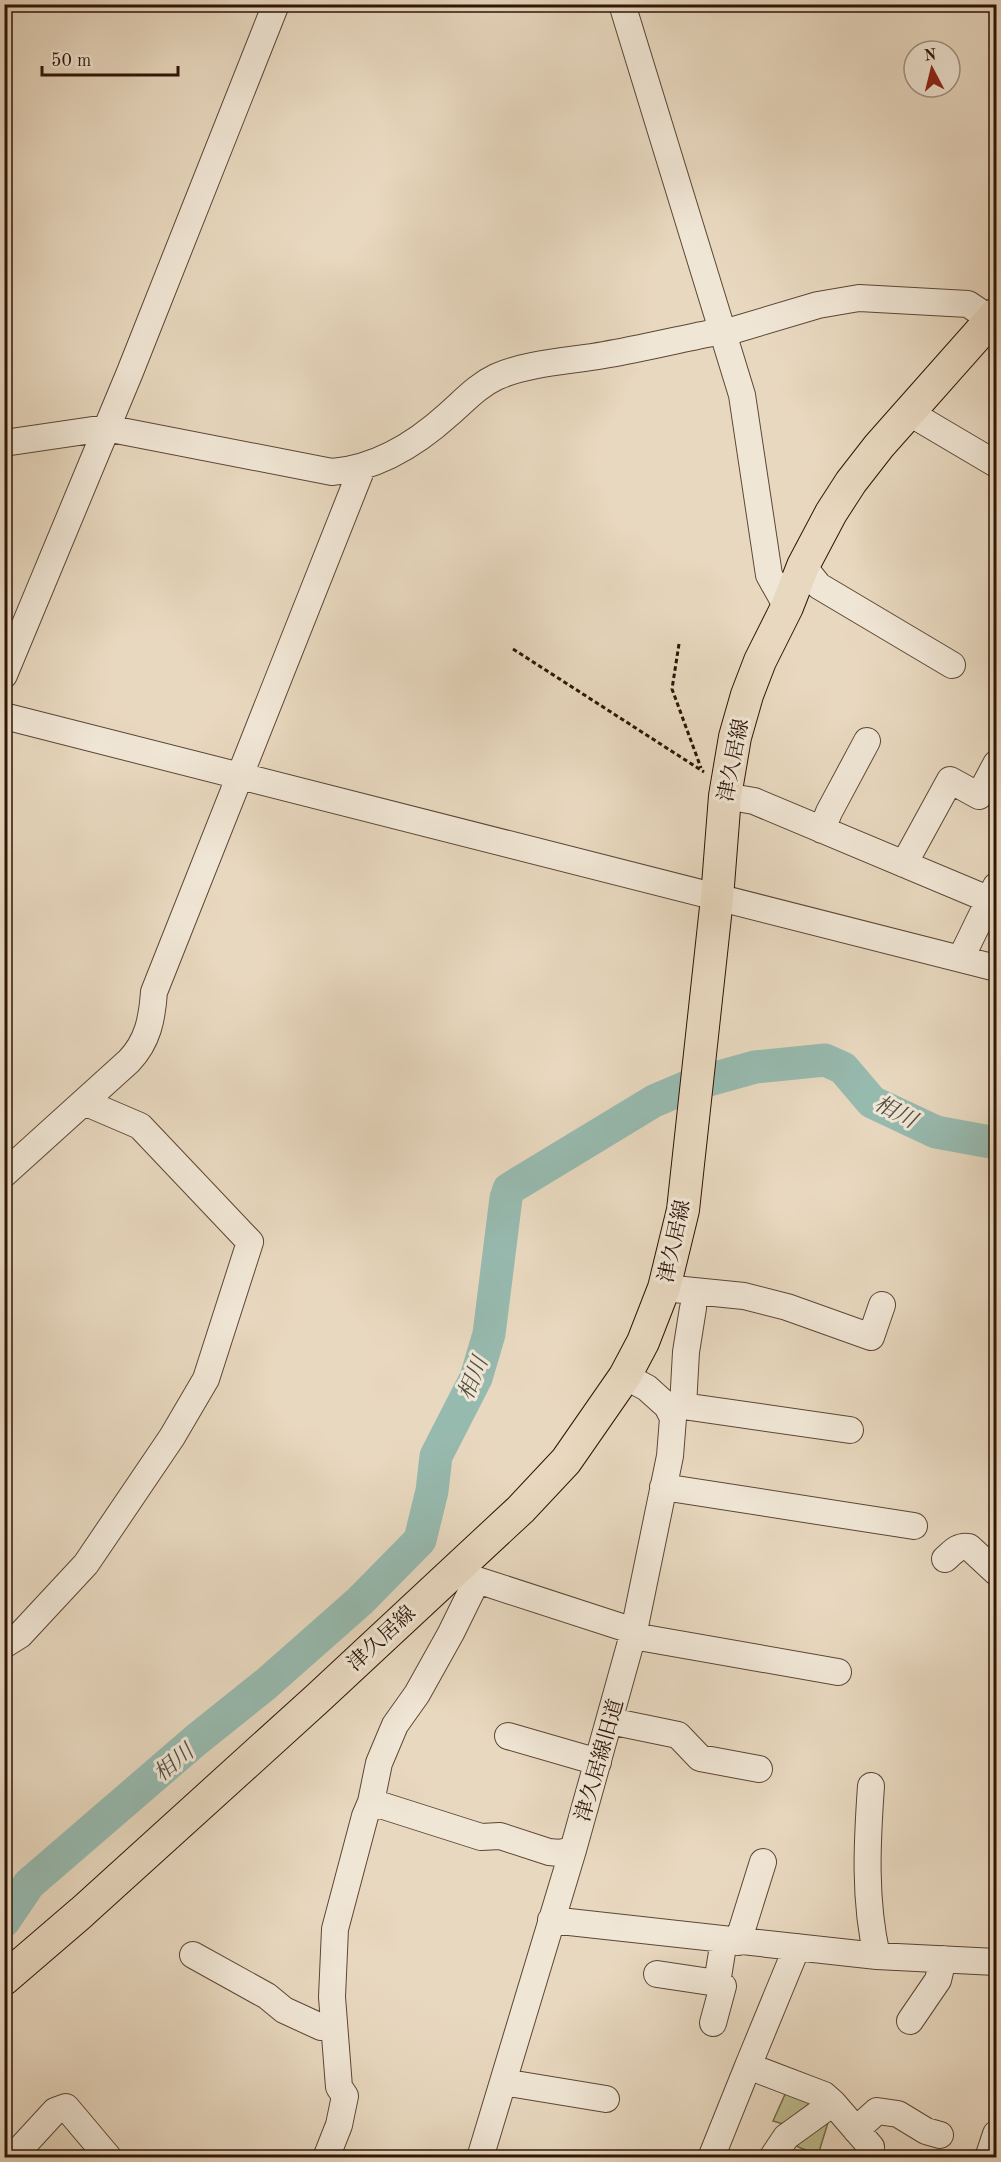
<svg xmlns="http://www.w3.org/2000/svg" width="1001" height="2162" font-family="'Old Standard TT','Noto Serif JP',serif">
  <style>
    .green { fill: #bdbc8d; stroke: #76684a; stroke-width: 1.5 }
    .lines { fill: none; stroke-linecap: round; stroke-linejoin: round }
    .river { stroke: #97baaf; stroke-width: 33 }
    .minor-casing { stroke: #5c4635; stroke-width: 28 }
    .major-casing { stroke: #2e1507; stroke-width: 34 }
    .path { stroke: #2e1507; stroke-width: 3; stroke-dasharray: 4.5 3; stroke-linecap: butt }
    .minor { stroke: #f0e6d5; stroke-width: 26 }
    .major { stroke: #e8d8bf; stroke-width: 32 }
    .labels { text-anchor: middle; stroke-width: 6; stroke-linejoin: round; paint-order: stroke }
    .street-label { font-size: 21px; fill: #2e1507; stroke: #f0e6d5 }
    .water-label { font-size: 22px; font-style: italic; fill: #534f42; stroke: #f0e6d5 }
  </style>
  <rect width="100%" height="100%" fill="#e8d8bf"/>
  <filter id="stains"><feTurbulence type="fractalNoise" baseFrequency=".00333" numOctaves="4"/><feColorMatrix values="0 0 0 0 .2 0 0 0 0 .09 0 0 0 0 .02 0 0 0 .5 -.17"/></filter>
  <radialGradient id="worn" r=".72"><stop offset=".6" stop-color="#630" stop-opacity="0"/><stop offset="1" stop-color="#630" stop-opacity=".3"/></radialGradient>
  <path class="green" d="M787,2090L814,2100L783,2124L773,2121Z
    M830,2116L818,2155L791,2144Z"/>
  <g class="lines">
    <path class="river" d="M4,1921L29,1884L196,1740L266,1684L360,1601L420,1540L432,1491L436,1456L476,1378L489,1334L506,1198L509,1189L654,1101L694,1084L755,1067L825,1060L843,1068L872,1102L936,1132L996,1143"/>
    <defs>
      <path id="minor" d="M622,4L742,395L769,575L787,607
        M724,333L818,305L859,298L968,304L992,320
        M908,412L996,464
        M4,443L106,428L332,472C378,468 416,444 449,414C464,401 477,386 496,377C527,363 570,361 604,355C640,349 676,340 712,333L722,328
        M803,566L819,586L952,665
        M4,675L130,372L276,4
        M4,716L996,968
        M725,796L754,801L990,900
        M822,830L829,812L867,741
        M904,864L950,780L979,796L996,764
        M961,958L996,886
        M4,1174L129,1061C148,1041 152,1019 154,992L362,468
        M664,1288L744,1296L787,1307L871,1337L882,1305
        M667,1406H683L850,1430
        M683,1406L686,1352L693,1308
        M663,1487L914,1526
        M945,1559C953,1552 958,1545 969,1547L996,1572
        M633,1636L838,1672
        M4,1645L20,1635L86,1564L172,1437L206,1379L250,1242L140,1126L84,1102
        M610,1721L678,1735L700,1758L759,1769
        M508,1736L598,1762
        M871,1786C867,1843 864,1900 877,1956
        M371,1802L481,1837L500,1836L549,1852L560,1853L573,1850
        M551,1920L877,1956L996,1962
        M738,1942L763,1862
        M797,1947L748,2066L824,2095L833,2103L871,2147L867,2158
        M193,1955L267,1996L284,2010L321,2027H334
        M657,1974L717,1983L724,1940
        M910,2021L938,1980L943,1959
        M713,2023L723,1986L717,1983
        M503,2082L606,2099
        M856,2130L877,2111L898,2114L926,2131L940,2135
        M4,2157L20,2149L55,2111L66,2107L109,2158
        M326,2158L339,2125L345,2096L339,2087L332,1997L335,1929L365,1816L371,1802L379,1763L395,1725L417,1694L451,1633L477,1580L634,1631
        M480,2158L573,1850L634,1631L670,1456L673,1418L667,1406L647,1388L625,1376
        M711,2158L748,2066
        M772,2158L786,2137L833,2103
        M988,2158L996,2134"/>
      <path id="major" d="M4,1979L82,1912L318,1698L521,1509L566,1461L625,1376L643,1342L664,1288L683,1210L717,898L725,796L735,737L747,695L760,661L787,607L803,566L831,513L851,482L879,446L996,314"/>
    </defs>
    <use href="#minor" class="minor-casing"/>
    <use href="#major" class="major-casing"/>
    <path class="path" d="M679,644L672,689L701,768
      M513,649L704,772"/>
    <use href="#minor" class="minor"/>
    <use href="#major" class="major"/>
  </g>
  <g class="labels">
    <g class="street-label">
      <text transform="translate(733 760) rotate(-79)" y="7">津久居線</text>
      <text transform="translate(674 1241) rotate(-78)" y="7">津久居線</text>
      <text transform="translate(381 1638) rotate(-43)" y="7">津久居線</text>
      <text transform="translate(599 1760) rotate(-74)" y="7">津久居線旧道</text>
    </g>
    <g class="water-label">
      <text transform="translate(896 1111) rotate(28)" y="8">相川</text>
      <text transform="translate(472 1378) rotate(-68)" y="8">相川</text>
      <text transform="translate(173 1762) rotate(-40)" y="8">相川</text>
    </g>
  </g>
  <rect width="1001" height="2162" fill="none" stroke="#e8d8bf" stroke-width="24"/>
  <rect x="6" y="6" width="989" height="2150" fill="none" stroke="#2e1507" stroke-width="3"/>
  <rect x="12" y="12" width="977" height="2138" fill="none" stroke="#2e1507" stroke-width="1.5"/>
  <g transform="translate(932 69) rotate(353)"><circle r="28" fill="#f0e6d5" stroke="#a29283" stroke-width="1.5"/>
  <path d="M0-4.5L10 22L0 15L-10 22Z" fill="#8f2418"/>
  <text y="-9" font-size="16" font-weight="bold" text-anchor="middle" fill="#2e1507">N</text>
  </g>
  <path d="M42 66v9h136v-9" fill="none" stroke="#2e1507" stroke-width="3"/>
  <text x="51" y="66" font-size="18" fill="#2e1507" stroke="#f0e6d5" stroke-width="4.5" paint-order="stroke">50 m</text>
  <rect width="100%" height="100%" filter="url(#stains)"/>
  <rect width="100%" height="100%" fill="url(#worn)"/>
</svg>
